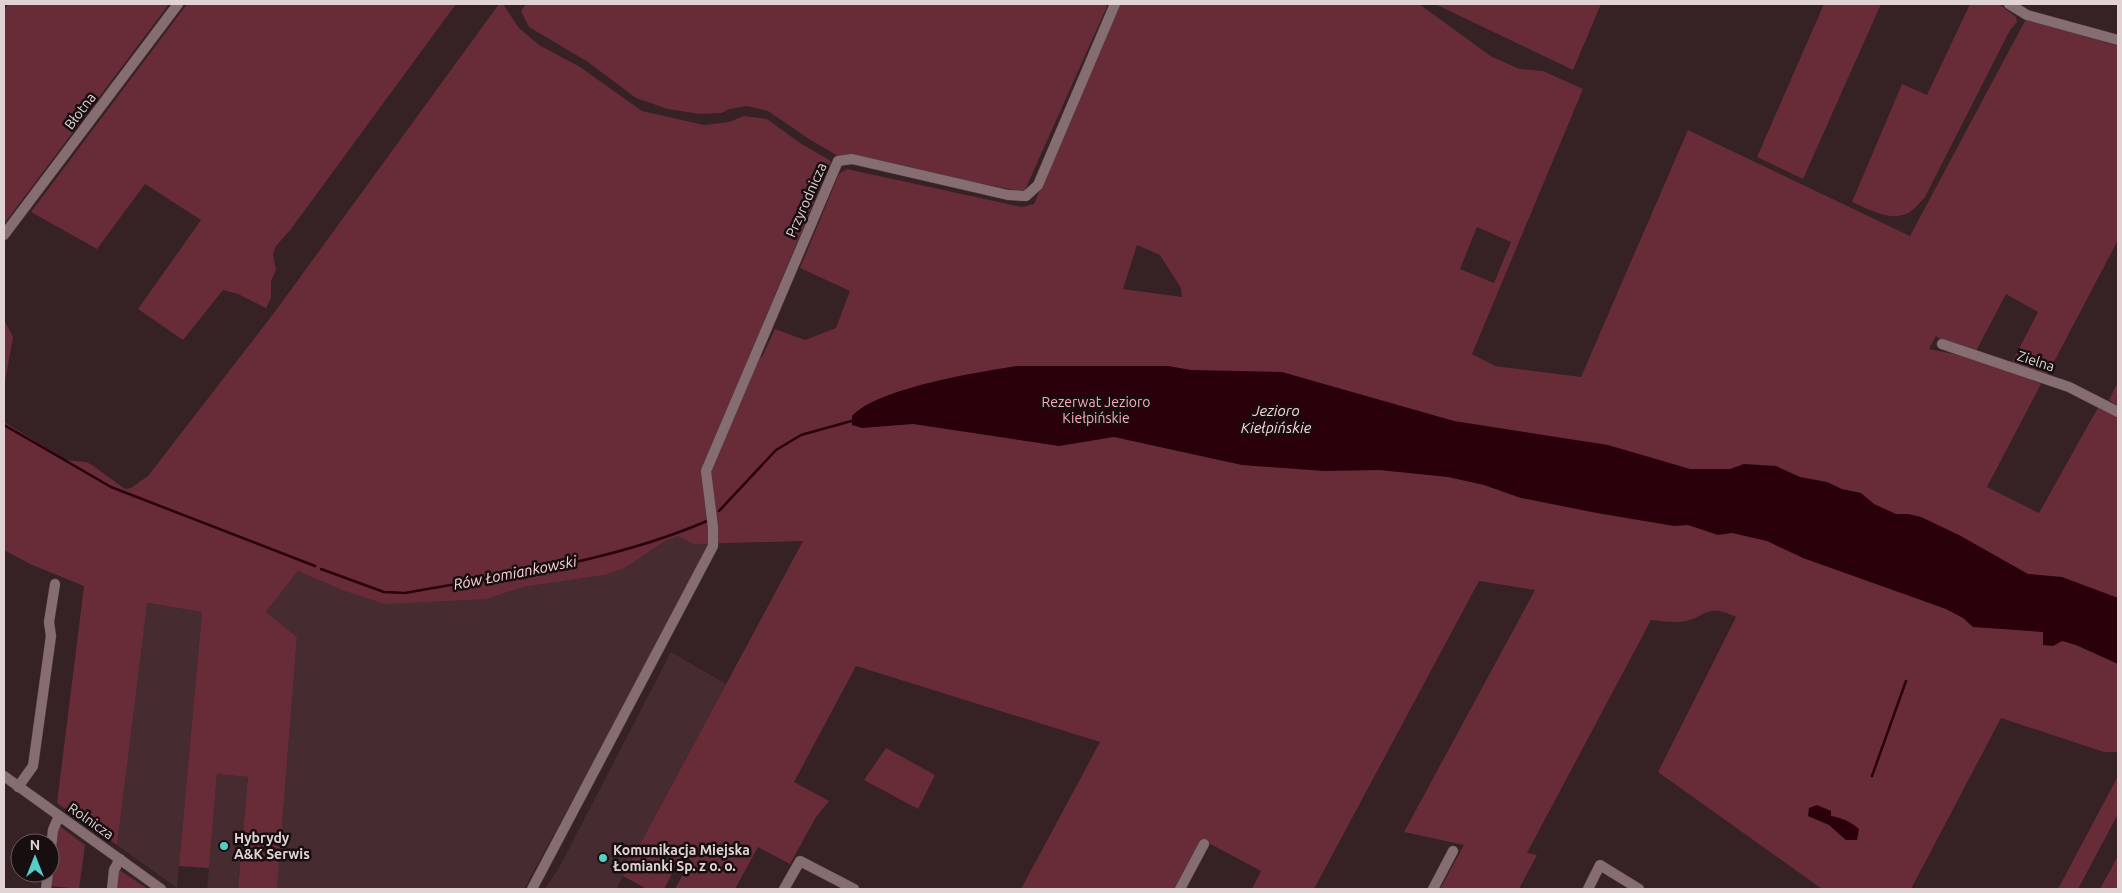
<svg xmlns="http://www.w3.org/2000/svg" width="2122" height="893" font-family="Ubuntu,sans-serif">
  <style>
    .built { fill: #462c30 }
    .green { fill: #672c38; fill-rule: evenodd }
    .water { fill: #2a000b }
    .lines { fill: none; stroke-linecap: round; stroke-linejoin: round }
    .stream { stroke: #2a000b; stroke-width: 2.5 }
    .minor-casing { stroke: #503e41; stroke-width: 11 }
    .tertiary-casing { stroke: #503e41; stroke-width: 11 }
    .minor { stroke: #866d71; stroke-width: 10 }
    .tertiary { stroke: #866d71; stroke-width: 10 }
    .poi-dot { fill: #55cec5; stroke: #170e0f; stroke-width: 2 }
    .labels { text-anchor: middle; stroke-width: 5; stroke-linejoin: round; paint-order: stroke }
    .street-label { font-size: 14px; fill: #e1d2d4; stroke: #170e0f }
    .park-label { font-size: 14px; fill: #fdabb8; stroke: #170e0f }
    .poi-label { font-size: 14px; font-weight: bold; fill: #e1d2d4; stroke: #170e0f; text-anchor: start }
    .water-label { font-size: 15px; font-style: italic; fill: #fdd2d8; stroke: #170e0f }
  </style>
  <rect width="100%" height="100%" fill="#362125"/>
  <path class="built" d="M707,523L711,546L524,889H277L297,637L266,612L298,571L342,590L487,599L523,587L605,575L625,568L665,541Z
    M146,603L202,612L177,888L117,845Z
    M671,652L726,684L616,889H545L559,868Z
    M217,774L248,777L238,889H207Z"/>
  <path class="green" d="M8,4H169L4,224V10Z
    M187,4H456L291,229L276,246L273,254L276,270L271,281V298L266,308L238,294L223,290L183,340L138,309L201,220L145,184L97,249L31,212Z
    M499,4H503L519,28L539,45L580,67L642,111L704,125L729,122L744,116L767,119L800,143L831,161L747,362L762,357L775,329L805,340L836,328L850,291L800,268L839,174L847,169L1022,207L1034,204L1119,4H1419L1492,57L1520,69L1543,71L1583,89L1472,354L1495,366L1581,377L1688,130L1910,236L2026,19L2118,46V240L2046,377L2011,364L2038,312L2006,294L1976,351L1946,343L1936,336L1929,349L1974,358L2041,384L1987,487L2039,513L2100,404L2118,417V752H2104L2001,718L1911,889H1822L1658,772L1736,617C1704,601 1705,620 1679,622C1670,622 1660,621 1651,620L1527,853L1537,855L1519,889H1440L1464,845L1404,832L1535,590L1479,581L1314,889H1252L1261,871L1201,839L1174,889H1021L1100,742L856,666L794,782L829,801L816,817L790,864L758,847L735,889H675L691,860L682,855L664,889H647L623,876L803,541L694,544L678,536L665,541L625,568L605,575L523,587L487,599L385,604L342,590L298,571L266,612L297,637L277,889H238L248,777L217,774L209,868L179,866L202,612L147,603L117,845L57,803L84,586L30,564L4,550V422L65,460L86,462L92,465L125,489L131,488L148,476L274,313ZM1477,227L1511,242L1494,283L1460,269ZM1137,245L1160,255L1181,288L1182,297L1123,289Z
    M526,4H1108L1025,190H1015L838,156L809,139L768,111L747,106L729,109L721,113L700,114L668,109L636,98L588,62L529,27L521,11Z
    M1435,4H1601L1573,70Z
    M1824,4H1881L1803,179L1757,157Z
    M1970,4H1999L2016,17L2017,22L2010,30L1925,197C1920,202 1914,210 1908,213C1889,222 1869,209 1852,202L1902,84L1927,95Z
    M4,320L13,337L4,387Z
    M2118,382V406L2109,400Z
    M886,748L935,775L918,809L864,780Z
    M2118,776V814L2078,889H2058Z
    M58,825L85,845L79,889L51,886Z
    M2118,856V889H2100Z
    M118,869L148,889H116Z"/>
  <path class="water" d="M1017,366H1168L1191,370L1282,372L1454,421L1608,445L1690,469H1730L1744,464L1776,466L1800,477L1827,482L1842,489L1861,493L1874,504L1896,514H1908L1921,517L1959,535L2028,574L2062,577L2118,598V664L2076,645L2062,641L2053,646L2043,645V632L1973,627L1963,618L1946,609L1803,558L1767,541L1732,533L1718,535L1688,525L1674,526L1597,513L1521,498L1484,485L1448,477L1379,470L1324,471L1242,465L1114,437L1059,446L913,424L862,428L852,425V416C878,388 978,372 1017,366Z
    M1817,805L1831,811V816C1842,818 1850,821 1859,829L1857,840H1846L1829,825L1808,816L1809,808Z"/>
  <g class="lines">
    <path class="stream" d="M4,425L111,487L315,566
      M719,511L776,450L801,435L855,420
      M321,569L384,592L405,593C508,574 609,563 707,521
      M1872,776L1906,681"/>
    <defs>
      <path id="minor" d="M2009,4L2027,15L2118,40
        M4,235L178,4
        M1942,344L2069,387L2118,412
        M18,787L33,766L51,636L49,622L55,584
        M50,857L53,830L59,816
        M46,889L48,873
        M112,889L114,870L120,859
        M532,889L713,546V527L706,471L838,161L852,159L1008,195L1026,196L1038,185L1115,4
        M784,889L800,861L854,889
        M1180,889L1204,844
        M1433,889L1453,851
        M1588,889L1600,865L1639,889"/>
      <path id="tertiary" d="M4,776L161,889"/>
    </defs>
    <use href="#minor" class="minor-casing"/>
    <use href="#tertiary" class="tertiary-casing"/>
    <use href="#minor" class="minor"/>
    <use href="#tertiary" class="tertiary"/>
  </g>
  <g class="poi-dot">
    <circle cx="224" cy="846" r="5"/>
    <circle cx="603" cy="858" r="5"/>
  </g>
  <g class="labels">
    <g class="street-label">
      <text transform="translate(80 111) rotate(-53)" y="5">Błotna</text>
      <text transform="translate(806 200) rotate(-66)" y="5">Przyrodnicza</text>
      <text transform="translate(2036 361) rotate(18)" y="5">Zielna</text>
      <text transform="translate(91 821) rotate(35)" y="5">Rolnicza</text>
    </g>
    <g class="park-label">
      <text x="1096" y="407">Rezerwat Jezioro<tspan x="1096" dy="16">Kiełpińskie</tspan></text>
    </g>
    <g class="poi-label">
      <text x="234" y="843">Hybrydy<tspan x="234" dy="16">A&amp;K Serwis</tspan></text>
      <text x="613" y="855">Komunikacja Miejska<tspan x="613" dy="16">Łomianki Sp. z o. o.</tspan></text>
    </g>
    <g class="water-label">
      <text x="1276" y="416">Jezioro<tspan x="1276" dy="17">Kiełpińskie</tspan></text>
      <text transform="translate(515 573) rotate(-11)" y="5">Rów Łomiankowski</text>
    </g>
  </g>
  <rect width="2122" height="893" fill="none" stroke="#e1d2d4" stroke-width="10"/>
  <g transform="translate(35 858)"><circle r="24" fill="#170e0f" stroke="#685c5e"/>
  <path d="M0-4L9 19L0 12L-9 19Z" fill="#55cec5"/>
  <text y="-8" font-size="14" font-weight="bold" text-anchor="middle" fill="#e1d2d4">N</text>
  </g>
</svg>
